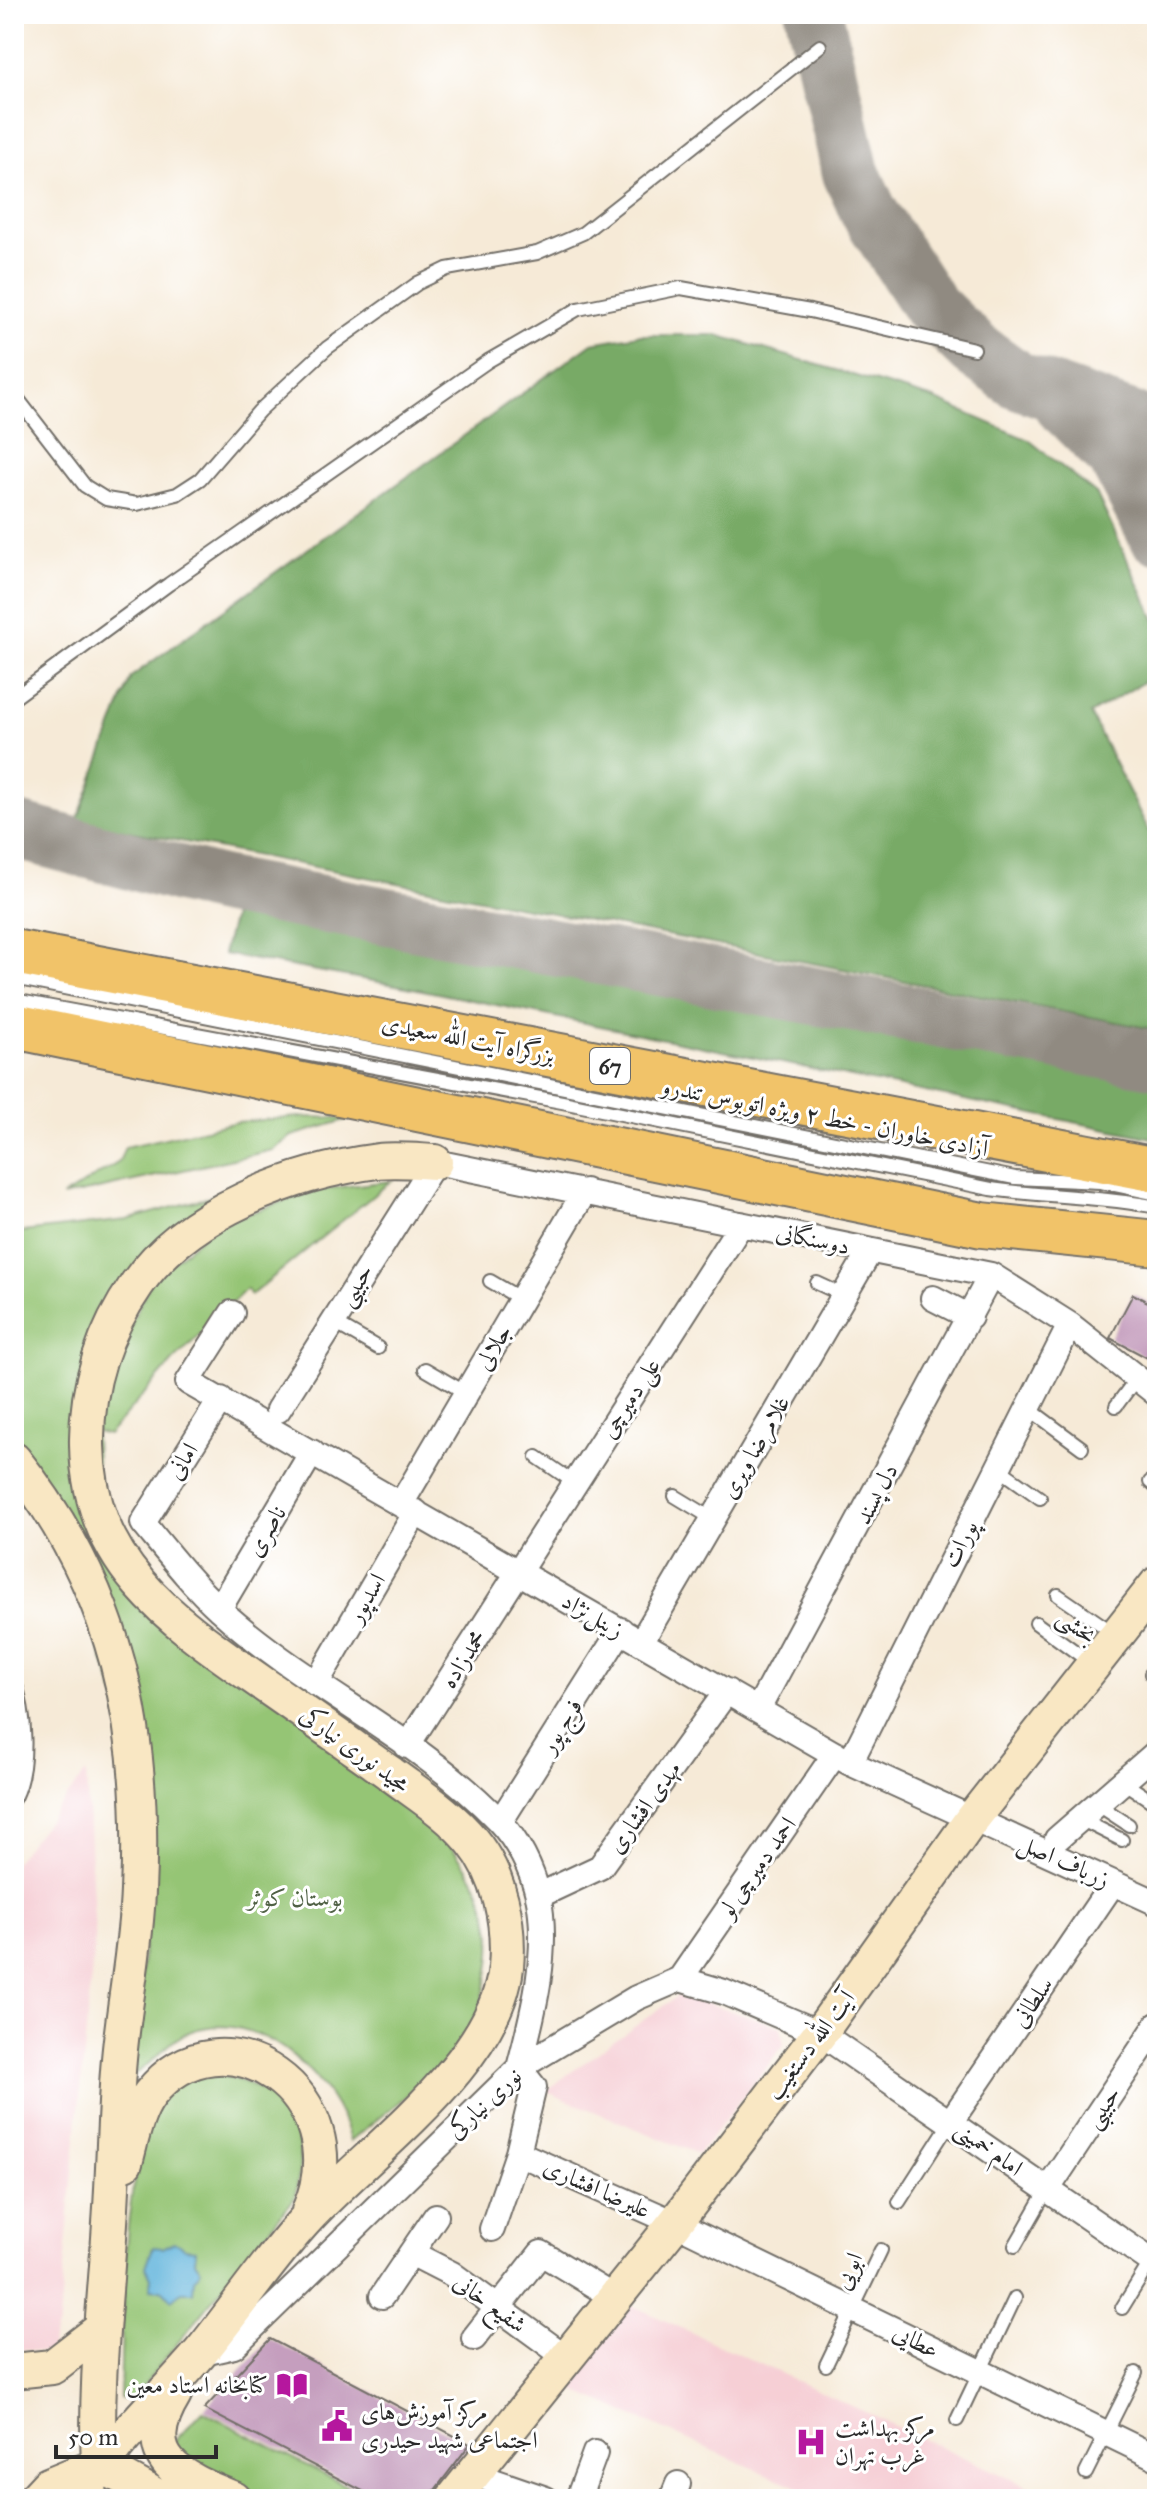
<svg xmlns="http://www.w3.org/2000/svg" width="1171" height="2513" font-family="'IM FELL Great Primer',Amiri,serif">
  <style>
    .built { fill: #f6cfd5 }
    .green { fill: #95c574; stroke: #607850; stroke-width: 2 }
    .forest { fill: #78aa66; stroke: #526a48; stroke-width: 2 }
    .water { fill: #60b4dc; stroke: #467084; stroke-width: 2 }
    .lines { fill: none; stroke-linecap: round; stroke-linejoin: round }
    .taxiway { stroke: #908a81; stroke-width: 58 }
    .building { fill: #c59ebe }
    .lane-casing { stroke: #726e67; stroke-width: 16 }
    .street-casing { stroke: #726e67; stroke-width: 28 }
    .secondary-casing { stroke: #726e67; stroke-width: 38 }
    .highway-casing { stroke: #726e67; stroke-width: 48 }
    .lane { stroke: #fff; stroke-width: 12 }
    .street { stroke: #fff; stroke-width: 24 }
    .secondary { stroke: #f9e7c3; stroke-width: 34 }
    .highway { stroke: #f1c369; stroke-width: 44 }
    .labels { text-anchor: middle; stroke-width: 6; stroke-linejoin: round; paint-order: stroke }
    .shield { fill: #fff; stroke: #6b6b6b; stroke-width: 2 }
    .shield-label { font-size: 22px; font-weight: bold; fill: #2b2b2b }
    .street-label { font-size: 24px; fill: #2b2b2b; stroke: #fff }
    .park-label { font-size: 24px; fill: #506145; stroke: #fff }
    .poi-label { font-size: 24px; fill: #2b2b2b; stroke: #fff; text-anchor: start }
  </style>
  <rect width="100%" height="100%" fill="#fff"/>
  <filter id="ink" filterUnits="userSpaceOnUse"><feTurbulence type="fractalNoise" baseFrequency=".0125" numOctaves="2"/><feDisplacementMap in="SourceGraphic" scale="16" xChannelSelector="R" yChannelSelector="G"/><feConvolveMatrix kernelMatrix="1 2 1 2 8 2 1 2 1" color-interpolation-filters="sRGB"/></filter>
  <filter id="wash" filterUnits="userSpaceOnUse"><feTurbulence type="fractalNoise" baseFrequency=".006" numOctaves="4" result="noise"/><feDisplacementMap in="SourceGraphic" scale="32" xChannelSelector="R" yChannelSelector="G"/><feGaussianBlur stdDeviation="1.8" result="paint"/><feColorMatrix in="noise" values="0 0 0 0 0 0 0 0 0 0 0 0 0 0 0 0 0 1.4 0 .05"/><feComposite in="paint" operator="in"/></filter>
  <g filter="url(#wash)">
    <rect width="100%" height="100%" fill="#f6ead7"/>
    <path class="built" d="M86,1773L95,1935L59,2321L49,2353L14,2348V1863Z
      M680,1994L781,2027L784,2045L698,2154L545,2091Z
      M629,2304L1055,2499H825L559,2384Z"/>
    <path class="green" d="M299,1117L352,1118L292,1136L273,1150L62,1197L119,1162L125,1147L237,1122Z
      M391,1181L251,1295L246,1289L173,1361L108,1435L96,1432L98,1396L151,1280L216,1225L316,1190Z
      M235,1190L91,1336L99,1544L419,1812C468,1861 506,1910 486,1983C483,1994 482,2009 477,2019C451,2067 391,2107 350,2141C335,2081 265,2012 198,2029C169,2036 156,2063 133,2075L155,1811L39,1471L14,1440V1233L127,1220Z
      M211,2074C284,2084 313,2129 294,2199L131,2401L120,2398C123,2323 120,2156 163,2097C175,2081 193,2078 211,2074Z
      M203,2411L371,2499H270L184,2467L172,2444Z"/>
    <path class="forest" d="M638,335H717L934,399L1029,440L1097,495L1157,623V674L1090,714L1157,847V1030L77,821L131,677L592,343Z
      M238,897L685,984L1157,1084V1139L412,988L223,954Z"/>
    <path class="water" d="M174,2242L185,2249L196,2250L195,2261L201,2270L194,2279L193,2292H182L171,2299L162,2290L150,2289L151,2278L146,2267L153,2247L163,2248Z"/>
    <g class="lines">
      <path class="taxiway" d="M814,14L851,173L869,212L930,306L974,349L1017,380L1157,429
        M1061,403L1115,456L1157,535
        M14,830L221,885L1157,1060"/>
    </g>
    <g id="blocks">
      <path class="building" d="M1133,1294L1157,1307V1363L1110,1338Z
        M270,2339L470,2444L428,2499H378L204,2409Z"/>
    </g>
  </g>
  <g filter="url(#ink)">
    <use href="#blocks" fill-opacity="0" stroke="#726e67" stroke-width="2"/>
    <g class="lines">
      <defs>
        <path id="lane" d="M14,394L85,486L106,499L137,504L177,494L200,479L259,411L327,348L418,283L447,269L537,253L583,233L820,46
          M14,698L169,584L488,361L578,309L681,288L810,311L974,349
          M14,978L1015,1178L1100,1182L1157,1194
          M14,1000L562,1102L991,1189C1046,1197 1102,1196 1157,1207
          M490,1281L521,1299
          M817,1283L843,1295
          M333,1322L378,1348
          M425,1369L466,1393
          M1116,1406L1136,1379
          M1028,1408L1082,1448
          M537,1457L575,1483
          M998,1468L1040,1498
          M1150,1482L1157,1488
          M675,1496L713,1519
          M1058,1595L1115,1634
          M1036,1623L1091,1663
          M1151,1674L1157,1678
          M14,1679C26,1713 30,1765 14,1798
          M1123,1782L1156,1804
          M1097,1804L1129,1825
          M1080,1819L1122,1840
          M899,2202L951,2121
          M1015,2246L1047,2190
          M1122,2308L1151,2261
          M826,2365L881,2250
          M957,2420L1015,2298
          M1086,2473L1136,2373"/>
        <path id="street" d="M933,1298L970,1317
          M232,1313L188,1382L850,1763L1157,1903
          M221,1399L143,1523C167,1552 191,1583 219,1609C305,1688 418,1736 499,1821C517,1840 532,1869 538,1895C550,1951 533,2014 519,2068L534,2087L518,2153L492,2229
          M278,1410L435,1162L991,1275L1070,1325L1157,1394
          M401,1504L585,1191
          M219,1609L312,1452
          M641,1642L870,1251
          M316,1684L416,1512
          M758,1709L991,1275
          M407,1746L741,1224
          M850,1763L1070,1325
          M500,1822L621,1630
          M1057,1839L1157,1752
          M538,1896L600,1867L727,1691
          M680,1979L835,1754
          M951,2121L1113,1883
          M518,2153L675,2223L1157,2458
          M1047,2190L1157,2025
          M411,2253L452,2274L567,2358
          M382,2296L436,2216
          M474,2338L541,2253L615,2298
          M199,2354L234,2346L519,2068L636,1998L680,1979L724,1992L820,2033L1157,2265
          M473,2474L546,2499
          M578,2499L595,2453
          M672,2499L678,2484"/>
        <path id="secondary" d="M14,1460C117,1589 146,1729 138,1891C136,1947 124,2003 119,2059C114,2114 114,2168 110,2223C105,2304 95,2383 99,2464
          M125,2163C131,2141 136,2112 150,2094C222,2002 360,2096 309,2211
          M14,2371L52,2367L100,2330
          M174,2395C135,2459 180,2477 234,2499
          M99,2464L162,2499
          M35,2499L48,2485L99,2464
          M80,2499C111,2442 160,2401 201,2352C237,2308 269,2259 308,2217C371,2149 496,2062 506,1967C510,1924 500,1875 472,1841C450,1814 419,1795 391,1774C350,1745 308,1715 266,1686C176,1623 89,1568 87,1445C86,1385 103,1333 137,1284C186,1212 294,1172 378,1161C396,1159 416,1161 435,1162
          M453,2499L675,2223L820,2033L972,1819L1157,1584"/>
        <path id="highway" d="M14,952L1157,1170
          M14,1026L982,1225L1157,1243"/>
      </defs>
      <use href="#lane" class="lane-casing"/>
      <use href="#street" class="street-casing"/>
      <use href="#secondary" class="secondary-casing"/>
      <use href="#highway" class="highway-casing"/>
      <use href="#lane" class="lane"/>
      <use href="#street" class="street"/>
      <use href="#secondary" class="secondary"/>
      <use href="#highway" class="highway"/>
    </g>
  </g>
  <defs>
    <symbol id="library-bare" viewBox="-9 -9 18 18"><path d="M-6-4Q-3-5.5-.7-3.5V5Q-3 3-6 4ZM6-4Q3-5.5 .7-3.5V5Q3 3 6 4Z" fill="#b5179e" stroke="#fff" stroke-width="2.5" paint-order="stroke"/></symbol>
    <symbol id="civic-bare" viewBox="-9 -9 18 18"><path d="M-.6-6.5H3V-4.5H.6V-3L4-1V1h2V6H-6V1h2V-1L-.6-3ZM-1.2 2.5V6h2.4V2.5Z" fill="#b5179e" stroke="#fff" stroke-width="2.5" paint-order="stroke"/></symbol>
    <symbol id="hospital-bare" viewBox="-9 -9 18 18"><path d="M-5-5h3v3.5h4V-5h3V5h-3V1.5h-4V5h-3Z" fill="#b5179e" stroke="#fff" stroke-width="2.5" paint-order="stroke"/></symbol>
  </defs>
  <g fill-rule="evenodd">
    <use href="#library-bare" x="270" y="2363" width="44" height="44"/>
    <use href="#civic-bare" x="315" y="2404" width="44" height="44"/>
    <use href="#hospital-bare" x="789" y="2420" width="44" height="44"/>
  </g>
  <g class="labels">
    <rect class="shield" x="590" y="1048" width="40" height="36" rx="6"/>
    <g class="shield-label">
      <text x="610" y="1074">67</text>
    </g>
    <g class="street-label">
      <text transform="translate(468 1039) rotate(11)" y="8">بزرگراه آیت الله سعیدی</text>
      <text transform="translate(825 1117) rotate(11)" y="8">آزادی خاوران - خط ۲ ویژه اتوبوس تندرو</text>
      <text transform="translate(813 1239) rotate(12)" y="8">دوسنگانی</text>
      <text transform="translate(355 1285) rotate(-58)" y="8">حبیبی</text>
      <text transform="translate(493 1347) rotate(-60)" y="8">جلالی</text>
      <text transform="translate(630 1398) rotate(-57)" y="8">علی دمیرچی</text>
      <text transform="translate(755 1447) rotate(-60)" y="8">غلامرضا ویری</text>
      <text transform="translate(182 1461) rotate(-58)" y="8">امانی</text>
      <text transform="translate(876 1494) rotate(-62)" y="8">دل پسند</text>
      <text transform="translate(266 1531) rotate(-59)" y="8">ناصری</text>
      <text transform="translate(960 1544) rotate(-63)" y="8">پورات</text>
      <text transform="translate(366 1598) rotate(-60)" y="8">اسدپور</text>
      <text transform="translate(593 1615) rotate(30)" y="8">زینل‌نژاد</text>
      <text transform="translate(1077 1626) rotate(36)" y="8">بخشی</text>
      <text transform="translate(463 1659) rotate(-57)" y="8">محمدزاده</text>
      <text transform="translate(561 1726) rotate(-58)" y="8">فرج پور</text>
      <text transform="translate(355 1749) rotate(36)" y="8">مجید نوری نیارکی</text>
      <text transform="translate(644 1807) rotate(-54)" y="8">مهدی افشاری</text>
      <text transform="translate(1064 1861) rotate(24)" y="8">زرباف اصل</text>
      <text transform="translate(757 1867) rotate(-55)" y="8">احمد دمیرچی لو</text>
      <text transform="translate(1032 2002) rotate(-56)" y="8">سلطانی</text>
      <text transform="translate(810 2045) rotate(-53)" y="8">آیت الله دستغیب</text>
      <text transform="translate(484 2103) rotate(-43)" y="8">نوری نیارکی</text>
      <text transform="translate(1102 2107) rotate(-56)" y="8">حبیبی</text>
      <text transform="translate(989 2148) rotate(36)" y="8">امام خمینی</text>
      <text transform="translate(597 2188) rotate(24)" y="8">علیرضا افشاری</text>
      <text transform="translate(848 2271) rotate(-66)" y="8">ابویی</text>
      <text transform="translate(490 2303) rotate(36)" y="8">شفیع خانی</text>
      <text transform="translate(916 2341) rotate(27)" y="8">عطایی</text>
    </g>
    <g class="park-label">
      <text x="295" y="1906">بوستان کوثر</text>
    </g>
    <g class="poi-label">
      <text x="268" y="2393" text-anchor="end">کتابخانه استاد معین</text>
      <text x="361" y="2420">مرکز آموزش‌های<tspan x="361" dy="28">اجتماعی شهید حیدری</tspan></text>
      <text x="835" y="2436">مرکز بهداشت<tspan x="835" dy="28">غرب تهران</tspan></text>
    </g>
  </g>
  <rect width="1171" height="2513" fill="none" stroke="#fff" stroke-width="48"/>
  <path d="M56 2445v12h160v-12" fill="none" stroke="#2b2b2b" stroke-width="4"/>
  <text x="68" y="2445" font-size="24" fill="#2b2b2b" stroke="#ffffff" stroke-width="6" paint-order="stroke">50 m</text>
</svg>
